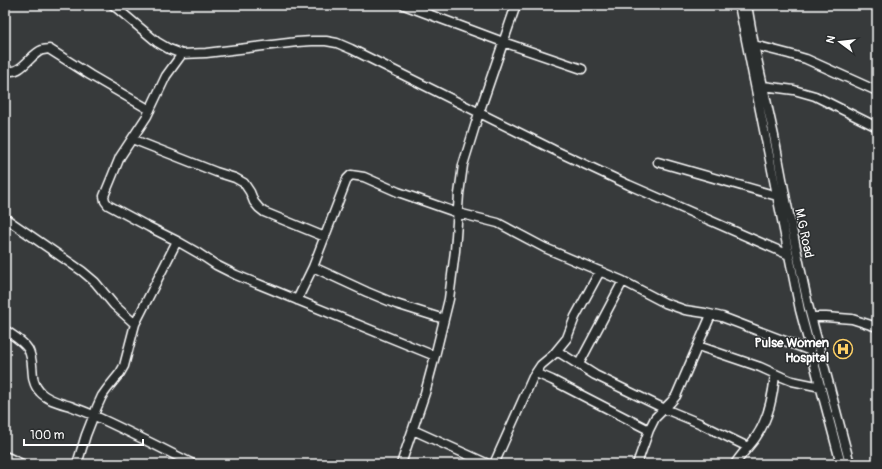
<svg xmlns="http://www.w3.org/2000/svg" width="882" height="469" font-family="Pangolin,sans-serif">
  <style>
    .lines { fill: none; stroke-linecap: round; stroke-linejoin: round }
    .street-casing { stroke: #fff; stroke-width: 11 }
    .street { stroke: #2a2d2e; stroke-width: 8 }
    .labels { text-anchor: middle; stroke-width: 3; stroke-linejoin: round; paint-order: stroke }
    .street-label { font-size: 13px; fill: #fff; stroke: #2a2d2e }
    .poi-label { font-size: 13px; font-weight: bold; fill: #fff; stroke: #2a2d2e; text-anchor: end }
  </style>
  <rect width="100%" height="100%" fill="#373a3b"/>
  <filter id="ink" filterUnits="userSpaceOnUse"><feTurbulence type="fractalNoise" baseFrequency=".025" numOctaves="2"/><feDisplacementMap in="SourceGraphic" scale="8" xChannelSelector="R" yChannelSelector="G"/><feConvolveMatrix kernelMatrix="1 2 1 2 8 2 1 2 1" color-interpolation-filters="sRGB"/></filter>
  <g filter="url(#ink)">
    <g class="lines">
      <defs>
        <path id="street" d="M113,5L157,42L169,49L182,54L206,53L297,42L312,41H326L337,43L351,49L554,150L629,185L789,255
          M404,5L503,42L582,69
          M739,5L800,310L841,464
          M747,5L754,45L774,136L786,200L808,305L850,464
          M754,45L789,54L806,59L877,91
          M182,54L166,76L147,116L120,157L111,179L104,196L105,201L108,205L149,227L177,241L198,253L216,265L236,275L435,356
          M5,69C20,78 30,54 42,50C43,50 48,49 49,49L90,75L150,110
          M763,86L794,90L815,96L877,127
          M132,139L216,172L235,178L244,183L250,192L254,202L259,208L264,212L325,237
          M658,162L777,196
          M5,218L82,271L95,282L114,305L135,324
          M313,267L367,292L396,304L444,319
          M297,300L313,267L347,179L351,175L364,177L398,192L458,213L498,223L545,248L623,281L665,303L685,310L705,313L722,317L811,351
          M812,317H826L852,319L877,327
          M5,330C12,335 23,341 28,349C36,363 28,380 40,392C47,400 60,403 70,406C78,409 87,412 95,416C128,431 161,448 193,464
          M698,346L760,367L782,377L792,381L821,387
          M557,351L595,375L665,409L699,423L748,447
          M579,364L623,281
          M536,373L552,380L649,430
          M413,430L488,464
          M5,456L22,464
          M77,464L86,435L97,407L102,396L107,389L120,373L124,366L135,324L177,241
          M401,464L425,393L435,356L449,299L455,251L459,194L463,165L479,113L516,5
          M494,464L533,377L541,365L553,355L567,338L575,317L600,271
          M637,464L649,430L655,418L671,402L676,396L679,389L711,315
          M735,464C741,454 750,446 756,437C769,418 773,396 775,374"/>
      </defs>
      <use href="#street" class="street-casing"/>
      <use href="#street" class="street"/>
    </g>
  </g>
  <defs>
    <symbol id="hospital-ring" viewBox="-11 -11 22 22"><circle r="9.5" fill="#2a2d2e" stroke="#ffd166" stroke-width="1.5"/><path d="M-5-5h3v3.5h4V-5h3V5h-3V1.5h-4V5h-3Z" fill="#ffd166"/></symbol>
  </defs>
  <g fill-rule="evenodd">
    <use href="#hospital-ring" x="832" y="338" width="22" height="22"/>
  </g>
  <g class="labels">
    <g class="street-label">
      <text transform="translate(805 233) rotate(78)" y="5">M.G Road</text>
    </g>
    <g class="poi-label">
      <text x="829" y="347">Pulse Women<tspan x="829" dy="15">Hospital</tspan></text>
    </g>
  </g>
  <rect width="882" height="469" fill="none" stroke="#2a2d2e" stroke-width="20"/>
  <rect x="10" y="10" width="862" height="449" fill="none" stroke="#fff" stroke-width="1.5" filter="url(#ink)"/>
  <g transform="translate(840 42) rotate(285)" stroke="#2a2d2e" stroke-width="3" paint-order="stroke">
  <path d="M0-3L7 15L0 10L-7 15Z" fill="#ffffff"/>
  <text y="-6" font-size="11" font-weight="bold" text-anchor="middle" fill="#ffffff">N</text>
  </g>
  <path d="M24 439v6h119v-6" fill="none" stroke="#ffffff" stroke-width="2"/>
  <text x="30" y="439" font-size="12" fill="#ffffff" stroke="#2a2d2e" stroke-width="3" paint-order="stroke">100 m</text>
</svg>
